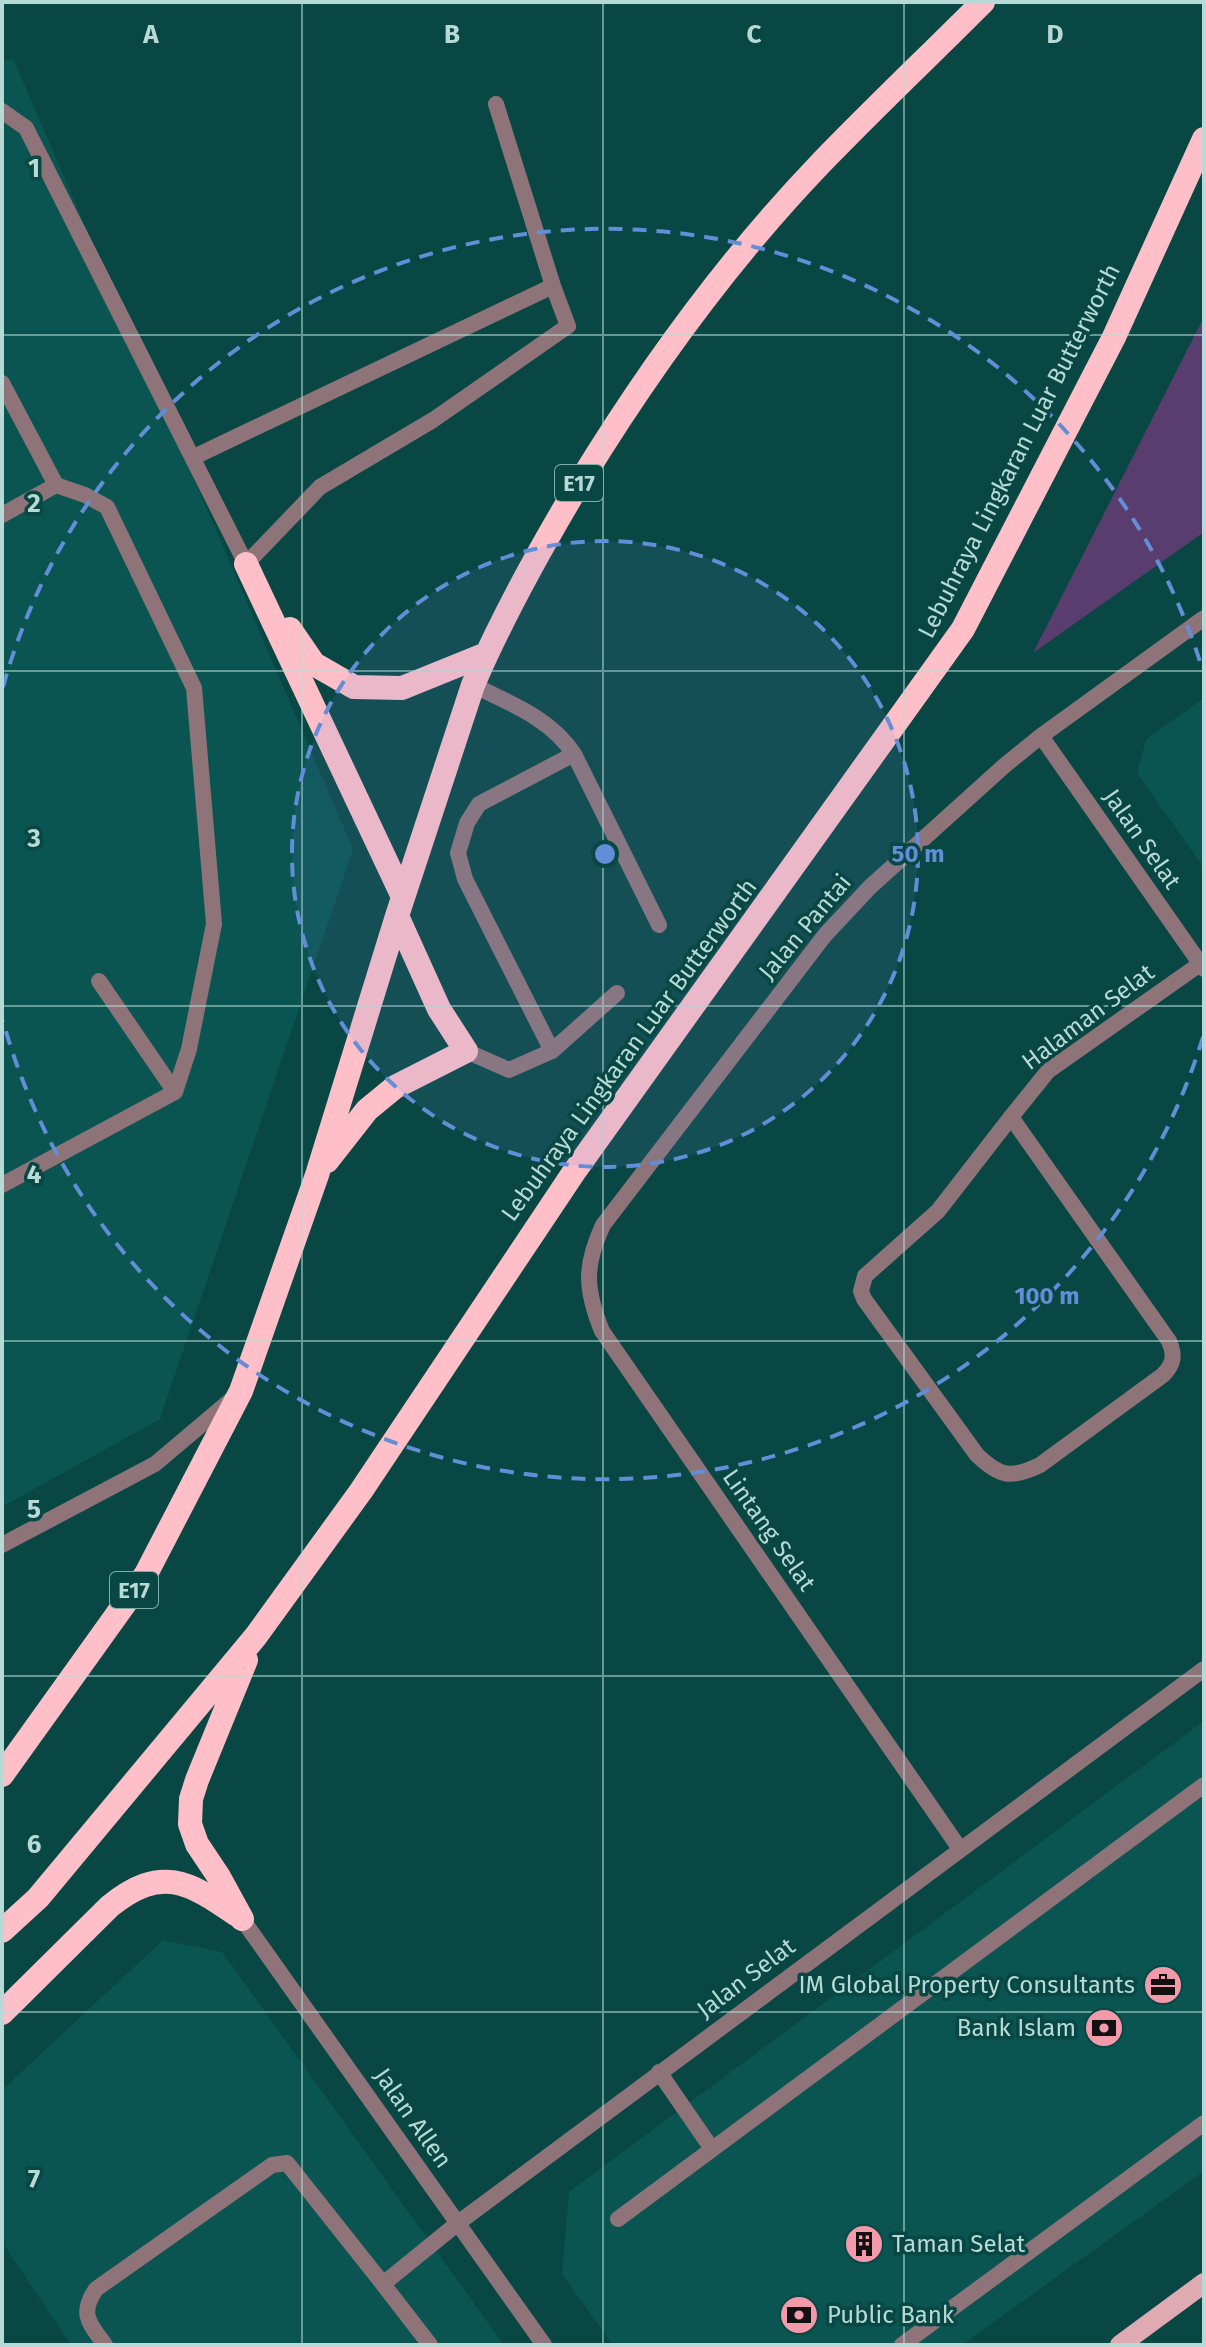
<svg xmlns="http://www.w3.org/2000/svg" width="1206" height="2347" font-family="'Fira Sans',sans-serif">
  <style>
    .built { fill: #0a5551 }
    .green { fill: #583d6e }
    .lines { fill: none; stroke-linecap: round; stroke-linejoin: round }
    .lane { stroke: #8e7478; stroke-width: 16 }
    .street { stroke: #8e7478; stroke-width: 16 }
    .primary { stroke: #dfaab2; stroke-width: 20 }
    .highway { stroke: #febfc9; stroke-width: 24 }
    .grid { fill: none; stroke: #b7dad6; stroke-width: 2; stroke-opacity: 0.55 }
    .ring { fill: none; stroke: #628dd7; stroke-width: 4; stroke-dasharray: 14 10 }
    .labels { text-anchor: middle; stroke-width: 7; stroke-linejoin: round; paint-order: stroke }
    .shield { fill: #084743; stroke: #82aeaa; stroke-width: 2 }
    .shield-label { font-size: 22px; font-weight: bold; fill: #b7dad6 }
    .street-label { font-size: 24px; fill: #b7dad6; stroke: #084743 }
    .poi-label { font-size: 24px; fill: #b7dad6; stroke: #084743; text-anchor: end }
    .grid-label { font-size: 26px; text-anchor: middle; font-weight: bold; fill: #b7dad6; stroke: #084743; stroke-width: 7; stroke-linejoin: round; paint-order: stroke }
    .centre { fill: #628dd7; stroke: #084743; stroke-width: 4 }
    .ring-label { font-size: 24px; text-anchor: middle; font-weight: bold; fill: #628dd7; stroke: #084743; stroke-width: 7; stroke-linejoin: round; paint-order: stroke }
  </style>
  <rect width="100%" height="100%" fill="#084743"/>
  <path class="built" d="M13,58L353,849L160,1419L2,1507V62Z
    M1204,698V868L1137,773L1146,739Z
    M1204,1721V2171L962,2345H613L562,2274L569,2192Z
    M163,1940L222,1952L504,2345H71L2,2242V2090Z"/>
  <path class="green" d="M1204,317V532L1033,653Z"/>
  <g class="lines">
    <path class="lane" d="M2,111L26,128L246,564L320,487L433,420L568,326L553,286
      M2,383L56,485
      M194,457L553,286L496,104
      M2,515L56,485L85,495L107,507L194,688L214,924L189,1049L175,1092L2,1185
      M473,685C511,704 550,718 574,754L659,925
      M99,981L175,1092
      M466,1051L509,1070L552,1051L617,993
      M552,1051L465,879L458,853L467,823L479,804L574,754
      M1011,1117L1169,1341C1175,1355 1174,1364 1163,1375L1040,1465C1011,1479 1000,1477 977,1455L864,1299L861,1291L865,1276L938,1211Z
      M105,2345C89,2323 79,2314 96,2289L272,2165L287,2163L383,2284
      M430,2345L383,2284L458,2223"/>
    <path class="street" d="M1041,736L1204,969
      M1011,1117L1048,1071L1200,964
      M2,1545L155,1464L232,1399
      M960,1849L602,1331C585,1289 584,1266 603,1225L825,935L870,887L1004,766L1041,736L1204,618
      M242,1919L544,2345
      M659,2072L712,2149
      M618,2219L1204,1785
      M458,2223L1204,1669
      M902,2345L1204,2123"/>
    <path class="primary" d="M1120,2345L1204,2283"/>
    <path class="highway" d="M246,564L403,897
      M290,629L314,664L354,687L402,688L486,654
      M327,1161L367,1110L395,1087L466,1051L439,1009L397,916
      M2,1775L146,1574L241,1391L317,1175L397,916L473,685C503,615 541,547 580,482C649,369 728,260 820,164C873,109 929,56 983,2
      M242,1919L219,1877L197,1844L190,1824L191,1799L197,1780L246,1660
      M2,1931L38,1898L256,1636L361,1491L574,1172L963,629L1114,337L1204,139
      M2,2013L110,1906C161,1865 188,1881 237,1915"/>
  </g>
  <path class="grid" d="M302,2V2345M603,2V2345M904,2V2345M2,335H1204M2,671H1204M2,1006H1204M2,1341H1204M2,1676H1204M2,2012H1204"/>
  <circle cx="605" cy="854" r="313" fill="#628dd7" fill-opacity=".12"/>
  <g class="ring">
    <circle cx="605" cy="854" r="313"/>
    <path d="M1203 1037A625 625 0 0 1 3 1021M3 687A625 625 0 0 1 1203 671"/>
  </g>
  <defs>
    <symbol id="office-disc" viewBox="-11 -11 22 22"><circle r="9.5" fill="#f39aaa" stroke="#084743"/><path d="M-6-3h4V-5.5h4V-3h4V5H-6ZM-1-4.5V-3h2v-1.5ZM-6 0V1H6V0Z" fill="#111"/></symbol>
    <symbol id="bank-disc" viewBox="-11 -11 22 22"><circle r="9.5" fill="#f39aaa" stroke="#084743"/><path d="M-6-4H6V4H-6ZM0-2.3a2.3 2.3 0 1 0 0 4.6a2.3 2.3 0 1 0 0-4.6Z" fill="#111"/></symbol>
    <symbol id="building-disc" viewBox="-11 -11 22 22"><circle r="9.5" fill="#f39aaa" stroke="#084743"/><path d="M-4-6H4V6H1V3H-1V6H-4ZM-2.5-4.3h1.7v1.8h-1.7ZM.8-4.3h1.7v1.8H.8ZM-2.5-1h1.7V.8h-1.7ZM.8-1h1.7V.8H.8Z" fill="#111"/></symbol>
  </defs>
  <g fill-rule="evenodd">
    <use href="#office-disc" x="1141" y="1963" width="44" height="44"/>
    <use href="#bank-disc" x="1082" y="2006" width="44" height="44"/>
    <use href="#building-disc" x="842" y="2222" width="44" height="44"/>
    <use href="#bank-disc" x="777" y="2293" width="44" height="44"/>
  </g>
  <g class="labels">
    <g class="shield">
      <rect x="555" y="465" width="48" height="36" rx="6"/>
      <rect x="110" y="1572" width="48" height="36" rx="6"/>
    </g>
    <g class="shield-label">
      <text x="579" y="491">E17</text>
      <text x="134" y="1598">E17</text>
    </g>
    <g class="street-label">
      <text transform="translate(1019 451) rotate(-63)" y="8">Lebuhraya Lingkaran Luar Butterworth</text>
      <text transform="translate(1142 839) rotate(55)" y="8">Jalan Selat</text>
      <text transform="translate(805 927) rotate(-50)" y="8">Jalan Pantai</text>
      <text transform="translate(1088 1017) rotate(-37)" y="8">Halaman Selat</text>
      <text transform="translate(629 1050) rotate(-54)" y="8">Lebuhraya Lingkaran Luar Butterworth</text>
      <text transform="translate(769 1530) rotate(55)" y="8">Lintang Selat</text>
      <text transform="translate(746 1978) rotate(-37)" y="8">Jalan Selat</text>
      <text transform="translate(413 2118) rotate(55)" y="8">Jalan Allen</text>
    </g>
    <g class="poi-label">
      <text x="1135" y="1993">IM Global Property Consultants</text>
      <text x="1076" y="2036">Bank Islam</text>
      <text x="892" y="2252" text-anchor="start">Taman Selat</text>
      <text x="827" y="2323" text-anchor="start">Public Bank</text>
    </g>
  </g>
  <g class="grid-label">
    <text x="151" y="43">A</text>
    <text x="452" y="43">B</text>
    <text x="754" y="43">C</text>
    <text x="1055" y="43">D</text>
    <text x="34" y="177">1</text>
    <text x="34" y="512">2</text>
    <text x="34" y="847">3</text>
    <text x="34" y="1183">4</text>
    <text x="34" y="1518">5</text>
    <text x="34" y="1853">6</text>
    <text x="34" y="2188">7</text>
  </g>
  <circle cx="605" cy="854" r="12" class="centre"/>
  <g class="ring-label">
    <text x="918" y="862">50 m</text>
    <text x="1047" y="1304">100 m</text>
  </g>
  <rect width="1206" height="2347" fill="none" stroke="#b7dad6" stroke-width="8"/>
</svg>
